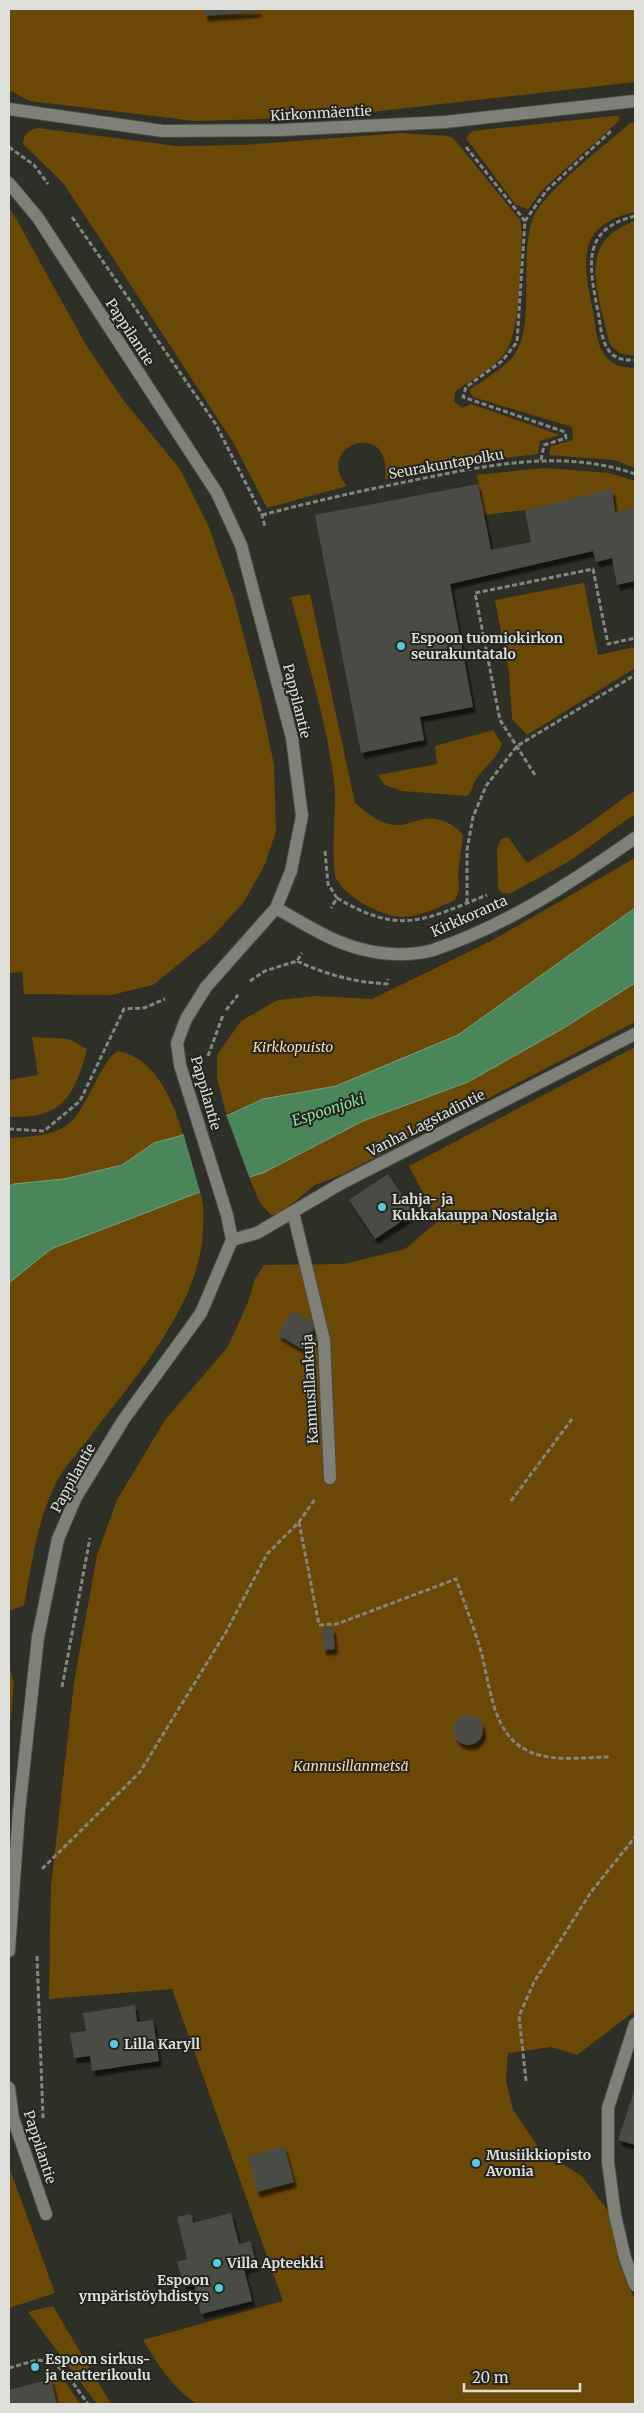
<svg xmlns="http://www.w3.org/2000/svg" width="644" height="2413" font-family="Merriweather,serif">
  <style>
    .green { fill: #6c4807 }
    .water { fill: #4b865b; stroke: #77a181 }
    .pier { fill: #2e2f27 }
    .building { fill: #484c45; filter: url(#shadow) }
    .lines { fill: none; stroke-linecap: round; stroke-linejoin: round }
    .minor-casing { stroke: #4a4b45; stroke-width: 14 }
    .path { stroke: #84857f; stroke-width: 3; stroke-dasharray: 5 2.5; stroke-linecap: butt }
    .minor { stroke: #7f8077; stroke-width: 12 }
    .poi-dot { fill: #54cadc; stroke: #24251d; stroke-width: 2 }
    .labels { text-anchor: middle; stroke-width: 4; stroke-linejoin: round; paint-order: stroke }
    .street-label { font-size: 14px; fill: #dedfda; stroke: #24251d }
    .poi-label { font-size: 14px; font-weight: bold; fill: #dedfda; stroke: #24251d; text-anchor: start }
    .park-label { font-size: 14px; font-style: italic; fill: #fbd8a9; stroke: #24251d }
    .water-label { font-size: 15px; font-style: italic; fill: #8adf9f; stroke: #24251d }
  </style>
  <defs>
    <filter id="shadow"><feDropShadow dx="3" dy="5.5" stdDeviation="1" flood-color="#0009"/></filter>
  </defs>
  <rect width="100%" height="100%" fill="#2e2f27"/>
  <path class="green" d="M9,9H204L205,16L258,12V9H635V82L327,117L195,121L30,101L9,90Z
    M614,116H618L620,120L543,189L528,209L516,205L466,138L472,131Z
    M630,123H635V212C575,225 583,263 593,311C596,327 596,346 607,358C614,366 626,368 635,368V468L614,460L549,455L551,446L573,440L572,427L473,397L469,390C484,380 500,371 512,358C538,327 517,254 534,216C545,191 607,144 630,123Z
    M38,128L176,146L244,145L400,133L448,136L453,138L520,220L522,233C520,261 521,330 506,351C494,369 471,379 455,392L454,402L462,408L471,404L560,435L540,441L538,454L477,461L385,479C393,416 312,445 347,486L267,508L233,442L111,255L63,183L23,144C24,133 28,131 38,128Z
    M9,209L14,215L86,345L124,401L180,469L208,525L234,599L260,698L274,765L276,831L265,864L244,902L212,937L153,985L111,995L24,994L22,972L9,973Z
    M635,221V355C622,355 616,353 609,342C599,294 574,242 635,221Z
    M544,468L609,473L635,481V508L615,512L612,490L525,510L484,515L477,475Z
    M584,583L598,655L635,647V668L527,735L512,719L509,672L495,600Z
    M310,594L355,803C368,813 381,826 399,825C408,825 416,820 425,819C438,816 456,825 463,835L458,873L459,890L455,900C440,907 419,917 401,917C381,916 347,898 337,880C330,869 336,808 335,790C328,724 307,661 291,597Z
    M493,730L502,744C497,759 485,766 476,779C472,785 473,791 467,796L402,791L385,785L378,775L437,764L435,746Z
    M635,790V814L568,862L509,894L502,893L498,888L497,849L501,839L508,837L527,863L579,831Z
    M635,858V908L458,1035L336,1086L263,1099L226,1114L217,1077V1055L241,1021L278,1000L316,996L372,999L491,941Z
    M635,983V1022L343,1174L315,1185L278,1215H271L260,1203L249,1177L263,1173L362,1121L468,1082L562,1029Z
    M32,1037L69,1039L87,1049C74,1097 63,1119 9,1117V1080L38,1075Z
    M635,1047V2011L577,2055L551,2047L508,2053L506,2080L513,2110L541,2151L582,2176L611,2215L618,2260L635,2300V2404H198C174,2391 157,2363 143,2340L283,2301L172,1989L49,1999L51,1887L74,1682L97,1555L117,1500L165,1420L228,1347L248,1302L255,1279L264,1265L344,1264L405,1249L438,1221L409,1166Z
    M118,1051C155,1057 174,1102 183,1135L154,1143L122,1165L64,1179L14,1184L9,1187V1138C70,1135 72,1128 99,1075C104,1067 109,1056 118,1051Z
    M200,1192C204,1203 204,1218 203,1230C200,1308 131,1381 86,1442C77,1454 64,1467 57,1481C37,1520 32,1563 24,1605L9,1611V1283L51,1249Z
    M9,1665L14,1684L9,1735Z
    M9,2167L55,2293L9,2308Z
    M53,2306L111,2404H97L28,2312Z
    M51,2379L66,2383L80,2404H57Z"/>
  <path class="water" d="M635,908V983L562,1029L468,1082L363,1121L263,1173L200,1192L51,1249L9,1283V1187L13,1184L64,1179L122,1165L154,1143L183,1135L263,1099L336,1086L458,1035Z"/>
  <path class="pier" d="M225,1112L250,1179L201,1195L183,1132Z"/>
  <path class="building" d="M204,9H258V12L205,16Z
    M478,484L491,550L531,542L525,510L612,489L615,512L635,508V581L617,585L612,558L596,562L593,551L450,584L473,707L420,717L424,740L361,753L315,515Z
    M388,1174L414,1213L375,1239L349,1200Z
    M292,1310L317,1324L302,1349L278,1335Z
    M322,1628H333L335,1649L323,1650Z
    M453 1730a15 15 0 1 1 30 0a15 15 0 1 1-30 0Z
    M135,2005L137,2022L153,2020L159,2061L92,2071L90,2056L74,2058L70,2033L86,2031L83,2013Z
    M635,2088V2145L618,2140Z
    M284,2146L294,2182L257,2192L248,2156Z
    M231,2213L239,2244L250,2241L257,2265L244,2269L252,2301L201,2314L194,2283L184,2286L177,2262L187,2259L177,2217L191,2214L193,2223Z
    M51,2379L57,2404H9V2390Z"/>
  <g class="lines">
    <defs>
      <path id="minor" d="M9,109L163,131L281,130L445,122L635,101
        M9,183L38,218L217,493L241,545L292,738L302,816L291,871L276,908L206,987L186,1019L177,1043L180,1065L227,1215L232,1240L201,1313L124,1419L76,1497L58,1539L38,1637L19,1811L9,1951
        M276,908C305,924 333,943 365,950C385,955 412,956 433,950C506,926 572,882 635,838
        M293,1212L324,1340L330,1478
        M232,1240L257,1233L340,1184L635,1034
        M635,2024L608,2108V2162L615,2215L625,2258L635,2285
        M9,2088L13,2118L46,2214"/>
    </defs>
    <use href="#minor" class="minor-casing"/>
    <path class="path" d="M9,147L34,165L48,184
      M466,147L525,221
      M635,216C579,230 590,268 598,312C601,327 601,345 613,355C620,360 627,360 635,360
      M72,217L215,423L262,515L265,527
      M541,460L544,445L566,438L565,432L463,397L466,387L502,361L517,342L525,221L546,191L611,131
      M262,515C311,502 360,491 410,481C484,466 562,448 635,474
      M535,775L500,720L475,593L593,569L608,644L635,638
      M325,851L328,884L337,898L331,908
      M337,898C401,936 424,920 487,895
      M467,903V850L473,817L486,786L517,746L635,675
      M297,961C327,975 354,982 387,984L388,979
      M250,981L265,971L297,961L302,953
      M226,1010L238,995
      M208,1056L223,1015
      M9,1129L44,1131L80,1101L124,1009L144,1008L165,999
      M511,1501L572,1419
      M299,1522L319,1625L337,1624L456,1579C464,1602 473,1625 480,1648C491,1685 491,1738 533,1753C556,1762 586,1757 610,1757
      M62,1687L90,1538
      M42,1869L140,1772L226,1632L267,1554L299,1522L315,1499
      M37,1956L43,2118
      M526,2081L519,2016L534,1982L591,1892L635,1837
      M9,2368L37,2360L54,2362L73,2383L88,2404"/>
    <use href="#minor" class="minor"/>
  </g>
  <g class="poi-dot">
    <circle cx="401" cy="646" r="5"/>
    <circle cx="382" cy="1207" r="5"/>
    <circle cx="114" cy="2044" r="5"/>
    <circle cx="476" cy="2163" r="5"/>
    <circle cx="217" cy="2263" r="5"/>
    <circle cx="219" cy="2288" r="5"/>
    <circle cx="35" cy="2367" r="5"/>
  </g>
  <g class="labels">
    <g class="street-label">
      <text transform="translate(321 113) rotate(-3)" y="5">Kirkonmäentie</text>
      <text transform="translate(130 332) rotate(57)" y="5">Pappilantie</text>
      <text transform="translate(446 464) rotate(-10)" y="5">Seurakuntapolku</text>
      <text transform="translate(297 701) rotate(76)" y="5">Pappilantie</text>
      <text transform="translate(469 916) rotate(-24)" y="5">Kirkkoranta</text>
      <text transform="translate(206 1093) rotate(74)" y="5">Pappilantie</text>
      <text transform="translate(426 1123) rotate(-27)" y="5">Vanha Lagstadintie</text>
      <text transform="translate(310 1389) rotate(-93)" y="5">Kannusillankuja</text>
      <text transform="translate(73 1478) rotate(-61)" y="5">Pappilantie</text>
      <text transform="translate(40 2147) rotate(72)" y="5">Pappilantie</text>
    </g>
    <g class="poi-label">
      <text x="411" y="643">Espoon tuomiokirkon<tspan x="411" dy="16">seurakuntatalo</tspan></text>
      <text x="392" y="1204">Lahja- ja<tspan x="392" dy="16">Kukkakauppa Nostalgia</tspan></text>
      <text x="124" y="2049">Lilla Karyll</text>
      <text x="486" y="2160">Musiikkiopisto<tspan x="486" dy="16">Avonia</tspan></text>
      <text x="227" y="2268">Villa Apteekki</text>
      <text x="209" y="2285" text-anchor="end">Espoon<tspan x="209" dy="16">ympäristöyhdistys</tspan></text>
      <text x="45" y="2364">Espoon sirkus-<tspan x="45" dy="16">ja teatterikoulu</tspan></text>
    </g>
    <g class="park-label">
      <text x="293" y="1052">Kirkkopuisto</text>
      <text x="351" y="1771">Kannusillanmetsä</text>
    </g>
    <g class="water-label">
      <text transform="translate(328 1110) rotate(-18)" y="5">Espoonjoki</text>
    </g>
  </g>
  <rect width="644" height="2413" fill="none" stroke="#dedfda" stroke-width="20"/>
  <path d="M464 2383v8h116v-8" fill="none" stroke="#dedfda" stroke-width="2.5"/>
  <text x="472" y="2383" font-size="15" fill="#dedfda" stroke="#24251d" stroke-width="4" paint-order="stroke">20 m</text>
</svg>
